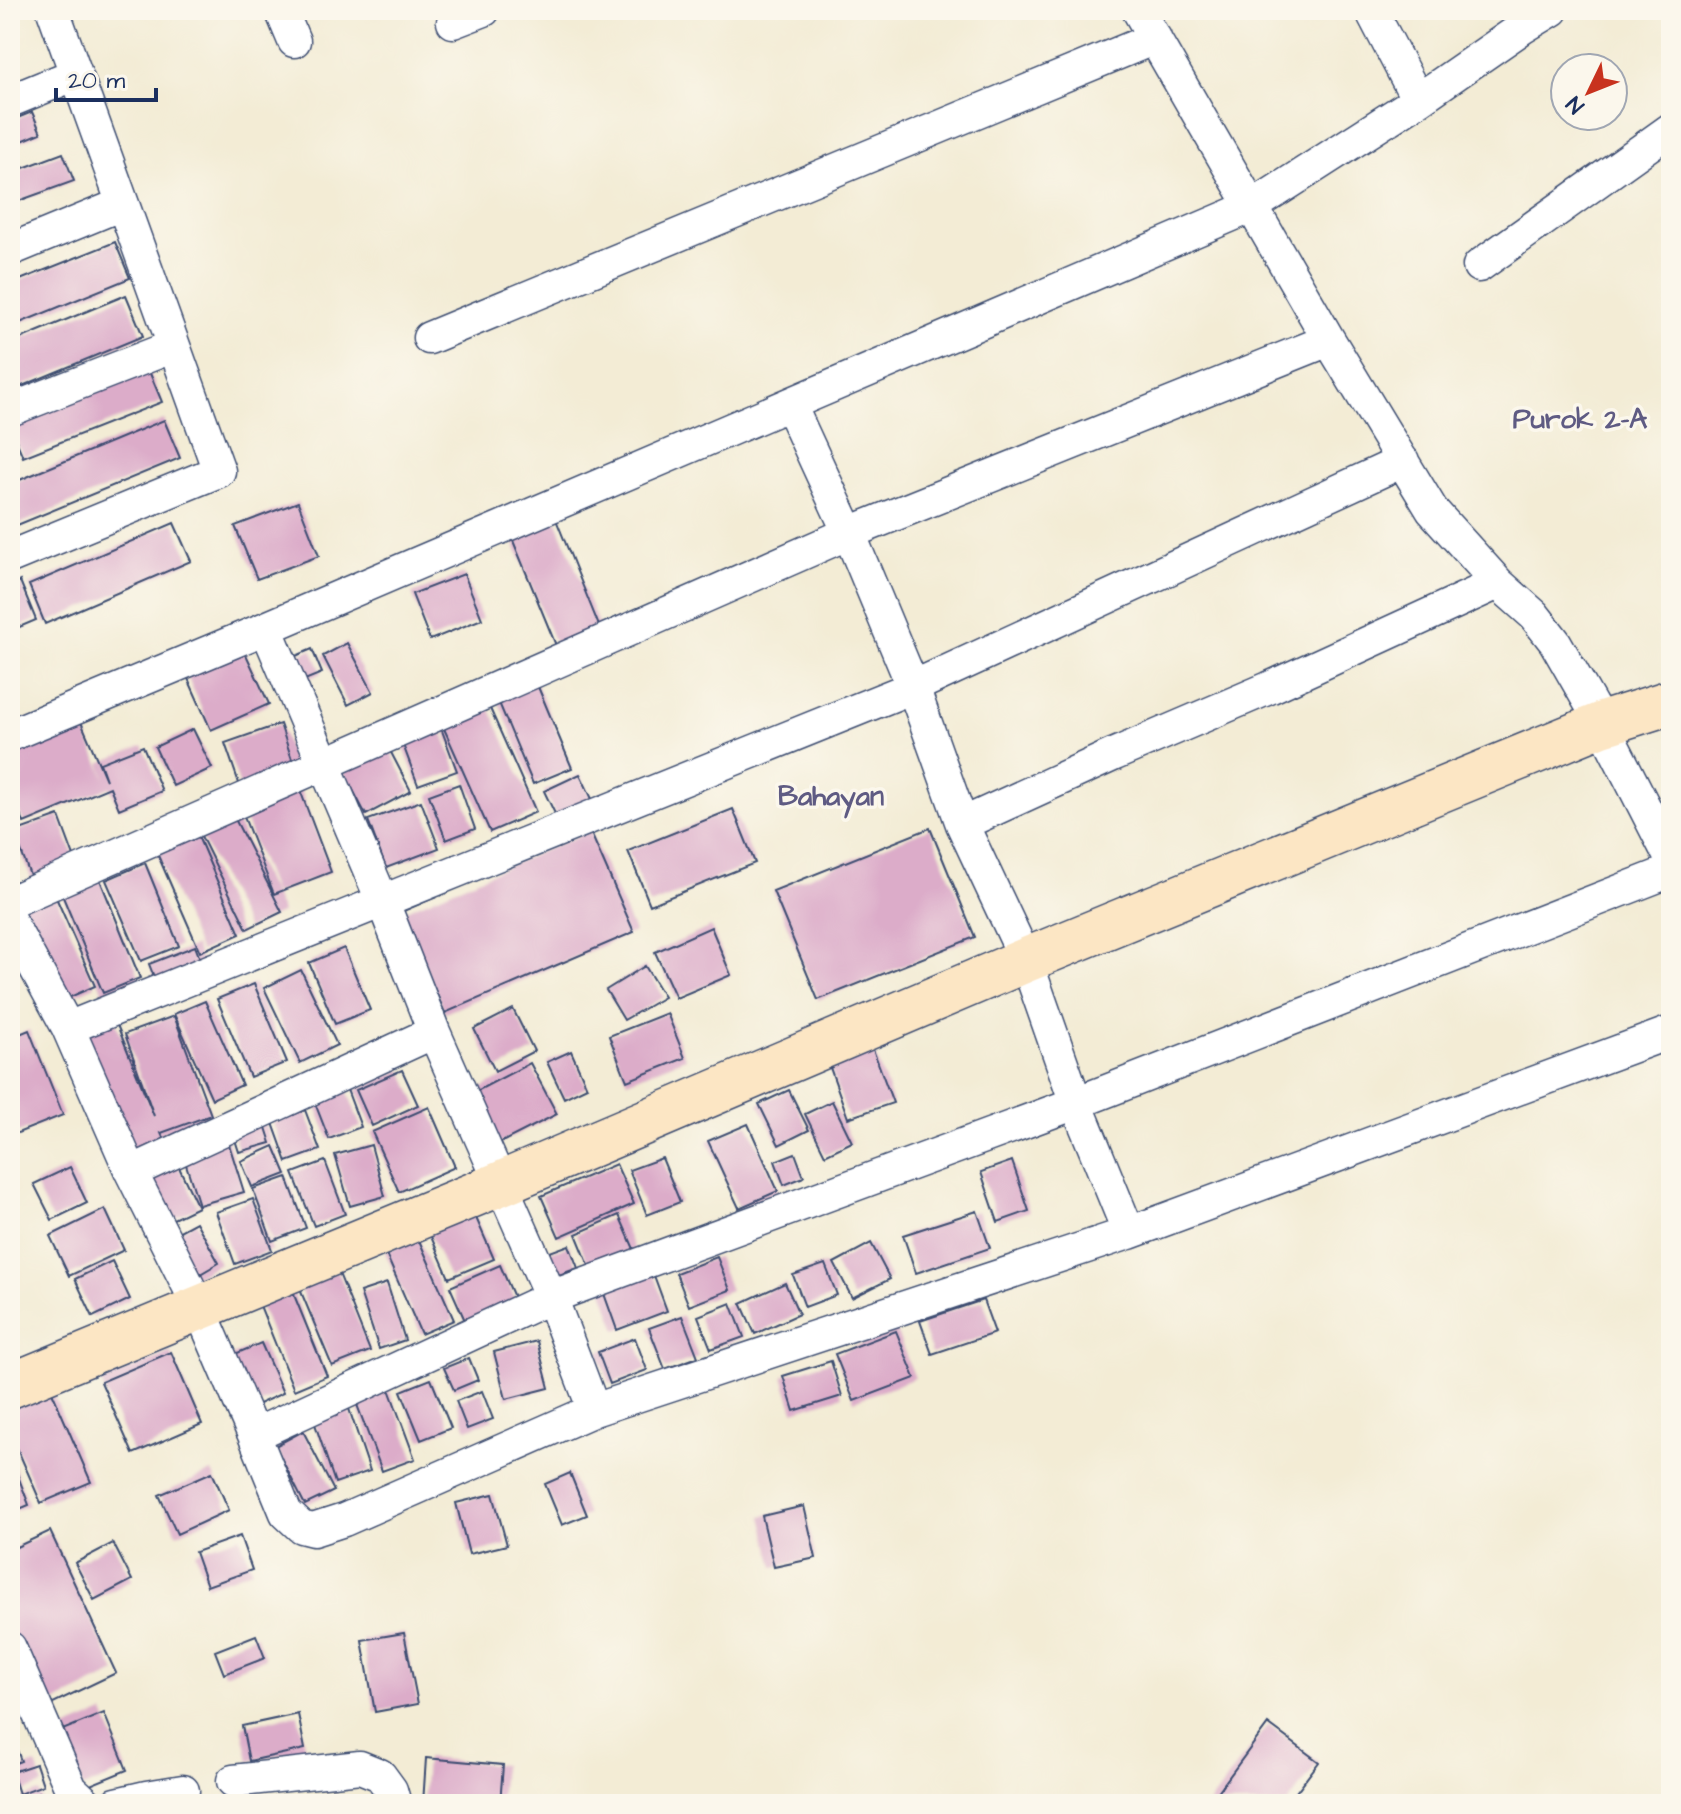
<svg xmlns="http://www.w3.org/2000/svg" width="1681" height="1814" font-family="'Architects Daughter',sans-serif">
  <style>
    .building { fill: #dcacc9 }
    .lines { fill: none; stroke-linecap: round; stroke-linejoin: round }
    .street-casing { stroke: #3b4b70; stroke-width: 35 }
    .secondary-casing { stroke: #3b4b70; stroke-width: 47 }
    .street { stroke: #fff; stroke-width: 32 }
    .secondary { stroke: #fce6c4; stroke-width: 44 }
    .labels { text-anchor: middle; stroke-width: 7; stroke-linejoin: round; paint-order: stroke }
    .neighbourhood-label { font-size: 28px; font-weight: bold; fill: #5f5b83; stroke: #fbf7ec }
  </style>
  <rect width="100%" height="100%" fill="#fbf7ec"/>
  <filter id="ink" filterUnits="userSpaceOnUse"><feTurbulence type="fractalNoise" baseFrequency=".0125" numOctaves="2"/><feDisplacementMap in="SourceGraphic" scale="16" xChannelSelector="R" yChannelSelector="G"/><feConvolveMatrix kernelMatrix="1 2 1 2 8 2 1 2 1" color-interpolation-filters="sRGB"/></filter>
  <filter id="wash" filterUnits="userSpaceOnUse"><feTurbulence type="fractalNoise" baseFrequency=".006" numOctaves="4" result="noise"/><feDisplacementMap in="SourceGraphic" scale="32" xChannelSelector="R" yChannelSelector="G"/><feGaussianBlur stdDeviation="1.8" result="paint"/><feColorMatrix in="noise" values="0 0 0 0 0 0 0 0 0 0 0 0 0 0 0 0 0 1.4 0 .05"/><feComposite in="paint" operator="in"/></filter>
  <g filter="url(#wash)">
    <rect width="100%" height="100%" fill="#f3ecd5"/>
    <g id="blocks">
      <path class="building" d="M32,112L41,133L10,146V121Z
        M63,153L74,181L10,204V173Z
        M115,242L130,278L10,327V284Z
        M126,295L143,336L10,391V343Z
        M149,371L162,402L23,457L10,426Z
        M164,420L180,458L10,528V484Z
        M298,502L319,556L257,579L235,526Z
        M553,512L601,631L557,648L509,531Z
        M174,523L191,561L45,624L29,585Z
        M464,574L482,619L430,640L412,594Z
        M20,581L36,620L10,631V586Z
        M347,643L373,692L348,705L323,656Z
        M243,648L269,704L211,730L186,674Z
        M312,649L322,673L300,682L291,658Z
        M536,682L572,768L533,784L497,698Z
        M488,704L536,812L490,832L442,724Z
        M78,715L106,780L100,763L143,746L162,791L119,809L110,787L24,823L10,791V744Z
        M280,724L296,771L241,789L225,743Z
        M441,728L457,771L418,785L402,742Z
        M193,729L212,768L173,786L155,747Z
        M384,739L411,791L366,815L339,763Z
        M580,774L593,801L557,818L544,791Z
        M297,782L331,872L274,894L239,804Z
        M459,784L475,829L446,840L429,795Z
        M421,801L439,848L386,868L368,820Z
        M733,809L755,863L650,905L628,851Z
        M232,813L282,912L247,929L198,830Z
        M59,816L76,862L31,878L14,832Z
        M194,827L240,934L200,952L153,844Z
        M930,828L975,937L818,1000L773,891Z
        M590,831L634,932L445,1013L401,912Z
        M145,863L179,946L141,961L106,880Z
        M96,870L140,978L103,993L58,885Z
        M51,886L95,986L59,1002L15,902Z
        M711,927L731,975L676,998L655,952Z
        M195,946L204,969L158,987L149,964Z
        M344,948L370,1010L335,1024L309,963Z
        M645,966L664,997L624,1020L606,990Z
        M301,970L337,1045L300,1063L264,988Z
        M254,984L287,1062L250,1077L217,999Z
        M205,1001L242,1085L212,1099L174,1014Z
        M513,1009L534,1051L495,1071L474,1029Z
        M667,1013L685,1058L627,1081L609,1036Z
        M113,1015L154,1116L125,1034L174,1016L211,1115L161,1133L165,1142L129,1156L76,1036Z
        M29,1030L63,1115L10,1136V1038Z
        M871,1044L893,1103L848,1118L827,1059Z
        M571,1051L587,1087L564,1098L547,1062Z
        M530,1063L557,1114L496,1145L469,1095Z
        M402,1070L418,1105L372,1126L356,1090Z
        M346,1087L361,1127L329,1139L313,1098Z
        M789,1090L809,1130L779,1145L759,1104Z
        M832,1101L852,1142L825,1155L805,1114Z
        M429,1107L455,1167L399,1192L372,1132Z
        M305,1110L320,1150L287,1162L273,1123Z
        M263,1118L271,1143L239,1152L231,1127Z
        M748,1124L778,1191L739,1208L708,1141Z
        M227,1138L244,1192L199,1205L182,1152Z
        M371,1145L385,1196L350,1206L335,1155Z
        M274,1146L286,1174L252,1187L241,1161Z
        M795,1153L804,1177L784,1185L775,1161Z
        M662,1158L680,1202L647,1215L629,1170Z
        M175,1159L198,1207L161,1225L137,1176Z
        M325,1161L345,1214L314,1226L293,1173Z
        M1012,1161L1029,1211L998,1222L981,1172Z
        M616,1164L634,1204L559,1237L541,1196Z
        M70,1167L87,1203L52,1220L34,1184Z
        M287,1177L306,1228L272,1241L253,1189Z
        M253,1199L272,1250L235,1264L216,1212Z
        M470,1204L494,1259L449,1278L425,1223Z
        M105,1209L124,1250L69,1276L50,1236Z
        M977,1211L990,1248L916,1273L903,1235Z
        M619,1215L634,1249L590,1268L576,1234Z
        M196,1222L219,1263L188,1281L165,1239Z
        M418,1238L454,1320L421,1334L385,1252Z
        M871,1243L890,1279L852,1298L834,1263Z
        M569,1245L578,1268L556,1276L547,1253Z
        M717,1257L730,1290L689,1306L676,1273Z
        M112,1261L130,1299L93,1317L75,1279Z
        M825,1264L837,1295L805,1307L793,1275Z
        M500,1265L517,1304L467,1325L450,1287Z
        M652,1270L667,1311L617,1330L602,1288Z
        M338,1271L370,1351L332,1366L299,1287Z
        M387,1283L405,1340L379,1349L360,1292Z
        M785,1283L799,1314L755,1334L741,1303Z
        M292,1290L327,1376L294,1390L259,1303Z
        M983,1300L995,1333L932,1354L920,1321Z
        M731,1303L744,1337L711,1349L698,1316Z
        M682,1316L698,1357L665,1369L649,1328Z
        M896,1331L915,1378L854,1401L835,1354Z
        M635,1338L647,1370L610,1384L598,1352Z
        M537,1341L549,1388L506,1399L494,1352Z
        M261,1343L283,1393L250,1408L228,1357Z
        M171,1352L202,1424L133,1454L101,1382Z
        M469,1358L478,1380L454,1390L444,1368Z
        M831,1361L842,1396L794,1411L783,1376Z
        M431,1379L451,1428L421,1440L401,1391Z
        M49,1385L91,1482L41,1503L10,1432V1402Z
        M389,1389L415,1459L382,1471L356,1402Z
        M482,1391L493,1419L467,1429L456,1401Z
        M347,1403L370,1471L335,1483L312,1415Z
        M303,1431L334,1491L305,1505L275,1446Z
        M10,1455L29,1505L10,1513Z
        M212,1472L229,1510L177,1534L159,1495Z
        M570,1473L587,1515L562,1525L545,1484Z
        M493,1494L507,1545L469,1554L456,1503Z
        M804,1506L816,1558L774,1567L762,1516Z
        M50,1531L116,1673L47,1706L10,1627V1550Z
        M240,1536L252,1570L207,1586L195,1552Z
        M113,1543L132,1580L94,1600L75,1563Z
        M404,1633L418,1704L375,1712L362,1640Z
        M256,1635L265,1658L224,1674L215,1651Z
        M104,1713L127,1770L83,1788L60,1731Z
        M298,1714L305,1749L249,1761L242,1726Z
        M1268,1724L1319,1762L1287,1804H1209Z
        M10,1731L21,1761L10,1765Z
        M426,1758L503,1765L500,1804H423Z
        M36,1764L43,1785L19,1794L12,1772Z
        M39,1792L44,1804H17L16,1801Z"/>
    </g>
  </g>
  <g filter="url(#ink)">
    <use href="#blocks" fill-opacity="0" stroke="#3b4b70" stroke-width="2"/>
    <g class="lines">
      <defs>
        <path id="street" d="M281,10L294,41
          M1138,10L1329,340L1432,510L1498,583L1534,615L1555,642L1602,724L1671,859
          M1371,10L1418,100
          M453,22L484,10
          M10,101L76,74
          M10,250L122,204
          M1479,266L1671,129
          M429,338L1155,38
          M790,405L849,533L913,687L962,824L1026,960L1076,1103L1129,1233
          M10,410L174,346
          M10,557L219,471L53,10
          M266,628L382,900L434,1032L551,1297L594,1410
          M10,735L266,628L1253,206L1418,100L1522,28L1552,10
          M962,824L1115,754L1269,688L1498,583
          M10,902L849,533L1329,340
          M10,921L68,1028L131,1172L199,1307L254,1435L286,1513L301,1527L313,1530L344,1520L594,1410L1129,1233L1671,1032
          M68,1028L913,687L1403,461
          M131,1172L434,1032
          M254,1435L551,1297L1076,1103L1671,871
          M10,1648L71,1789L87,1804
          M233,1781L360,1767L380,1775L391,1790L395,1804
          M116,1804L146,1797L183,1791"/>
        <path id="secondary" d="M10,1386L502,1183L1026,960L1602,724L1671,702"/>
      </defs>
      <use href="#street" class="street-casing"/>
      <use href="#secondary" class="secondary-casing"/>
      <use href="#street" class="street"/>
      <use href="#secondary" class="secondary"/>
    </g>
  </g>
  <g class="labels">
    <g class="neighbourhood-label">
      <text x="1580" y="428">Purok 2-A</text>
      <text x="831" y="805">Bahayan</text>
    </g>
  </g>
  <rect width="1681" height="1814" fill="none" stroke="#fbf7ec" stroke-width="40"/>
  <g transform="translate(1589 92) rotate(227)"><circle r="38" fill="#fbf7ec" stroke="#a1a7b3" stroke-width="2"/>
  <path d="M0-6L14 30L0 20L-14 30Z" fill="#c8321e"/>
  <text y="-12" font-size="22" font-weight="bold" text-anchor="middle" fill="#1b2f5e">N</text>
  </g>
  <path d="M56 88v12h100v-12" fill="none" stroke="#1b2f5e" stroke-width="4"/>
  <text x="68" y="88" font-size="24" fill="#1b2f5e" stroke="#fbf7ec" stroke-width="6" paint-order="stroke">20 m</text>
</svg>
